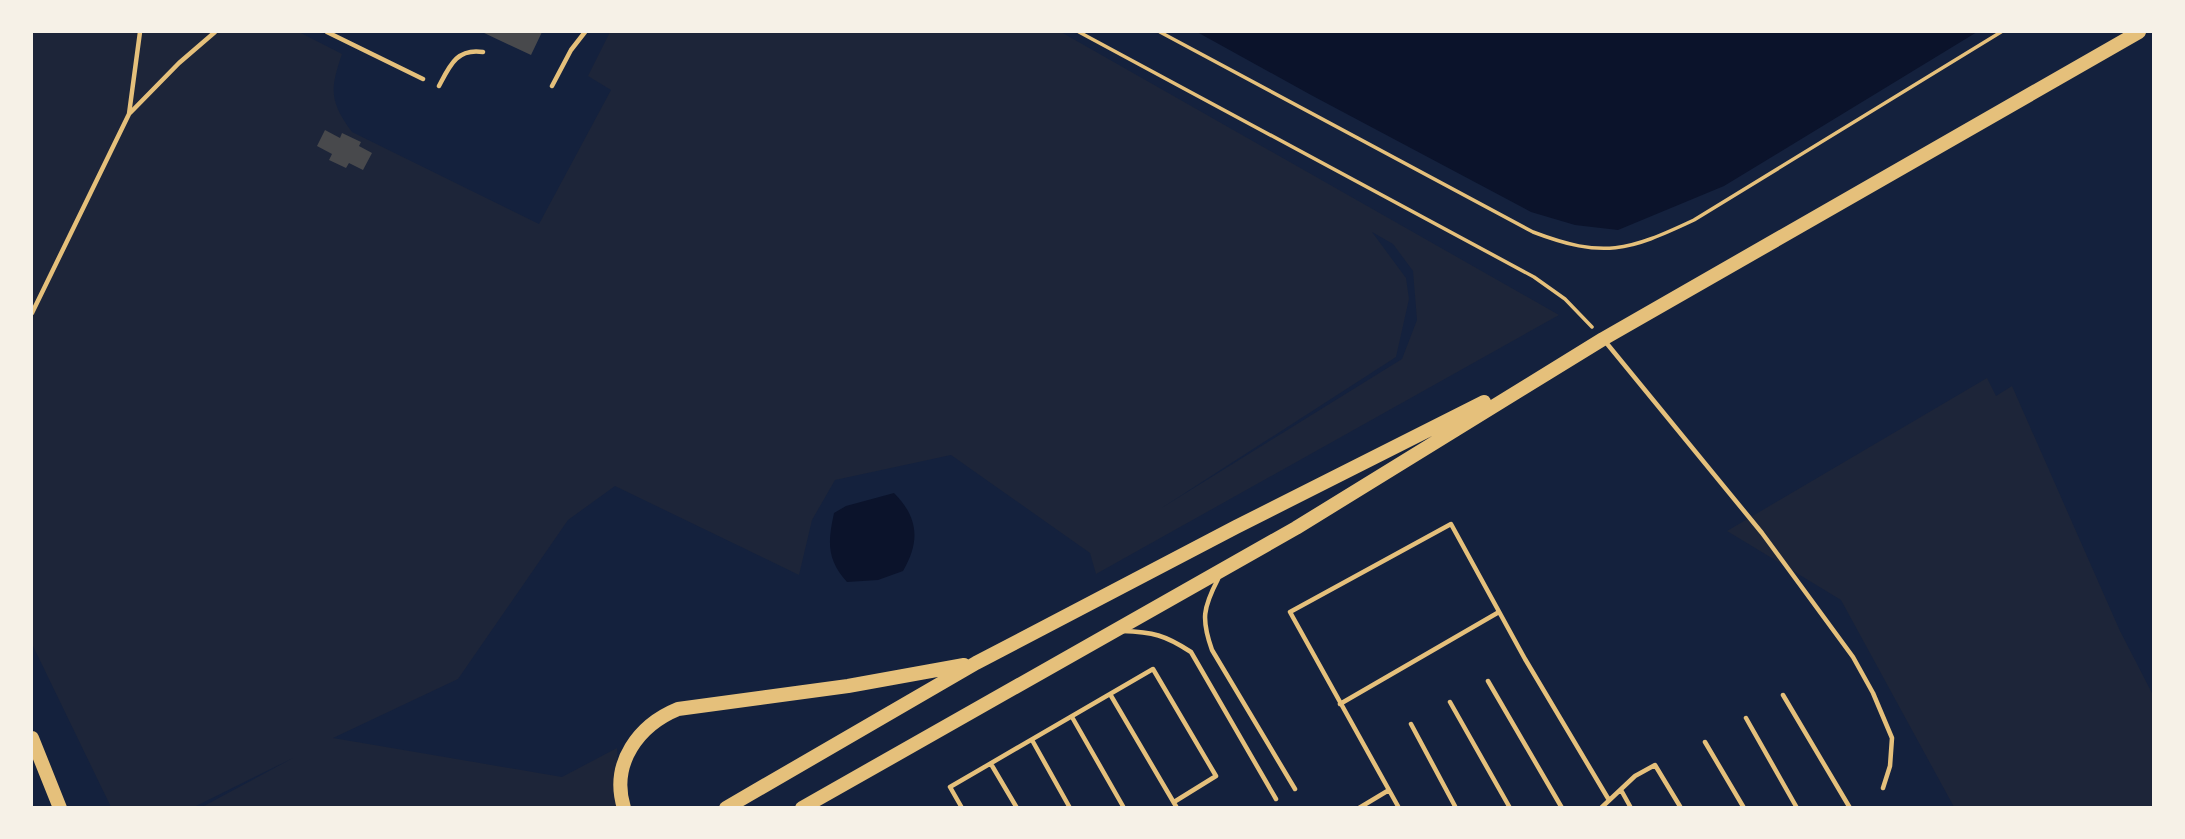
<svg xmlns="http://www.w3.org/2000/svg" width="2185" height="839" font-family="'Space Grotesk',sans-serif">
  <style>
    .green { fill: #1d2539; fill-rule: evenodd }
    .water { fill: #0b132b }
    .building { fill: #48494c }
    .lines { fill: none; stroke-linecap: round; stroke-linejoin: round }
    .path { stroke: #e5c07b; stroke-width: 3.5 }
    .service { stroke: #e5c07b; stroke-width: 4.5 }
    .primary { stroke: #e5c07b; stroke-width: 14 }
  </style>
  <rect width="100%" height="100%" fill="#14213d"/>
  <path class="green" d="M32,32H299L342,54C330,89 329,101 352,132L539,224L611,90L588,76L610,32H1061L1559,315L1096,574L1090,553L951,455L835,480L812,520L799,575L615,486L568,520L458,679L333,738L562,777L617,748L620,807H202L293,758L194,807H111L32,644ZM1372,232L1393,244L1413,271L1417,320L1402,359L1160,509L1396,357L1409,299L1406,278Z
    M1987,378L1996,396L2012,386L2120,631L2153,695V807H1954L1841,600L1727,531Z"/>
  <path class="water" d="M1197,32H1977L1724,186L1618,230L1575,225L1531,212L1311,95Z
    M894,493C919,518 920,542 903,571L878,580L847,582C826,559 828,541 834,513L846,506Z"/>
  <path class="building" d="M482,32H542L531,55Z
    M325,130L340,138L342,133L361,142L359,146L372,153L363,170L349,163L346,168L329,160L332,154L317,146Z"/>
  <g class="lines">
    <path class="path" d="M1079,32L1534,277L1565,299L1592,327
      M1160,32L1533,232C1604,259 1628,251 1694,220L2001,32"/>
    <path class="service" d="M327,32L423,79
      M439,86C450,65 457,48 483,52
      M552,86L571,50L585,32
      M130,113L179,63L215,32
      M32,313L129,114L140,32
      M1604,340L1762,533L1853,657L1873,693L1892,738L1890,766L1883,788
      M1218,579C1203,608 1201,619 1212,650L1295,789
      M1122,631C1153,632 1165,635 1191,652L1276,799
      M1488,681L1562,808
      M1110,694L1177,808
      M1783,695L1850,808
      M1450,702L1510,808
      M1340,704L1499,612
      M1072,717L1124,808
      M1746,718L1797,808
      M1411,724L1456,808
      M1032,740L1070,808
      M1705,742L1744,808
      M991,764L1017,808
      M1621,790L1631,808
      M962,808L950,787L1153,669L1216,776L1174,802
      M1359,808L1389,790
      M1399,808L1290,612L1451,524L1525,659L1609,800
      M1601,808L1635,776L1655,765L1681,808"/>
    <path class="primary" d="M32,738L60,808
      M624,808C610,763 639,725 678,709L848,686L964,665
      M726,808L976,663L1236,527L1484,402
      M802,808L1296,528L1603,339L2139,32"/>
  </g>
  <rect width="2185" height="839" fill="none" stroke="#f6f1e7" stroke-width="66"/>
</svg>
